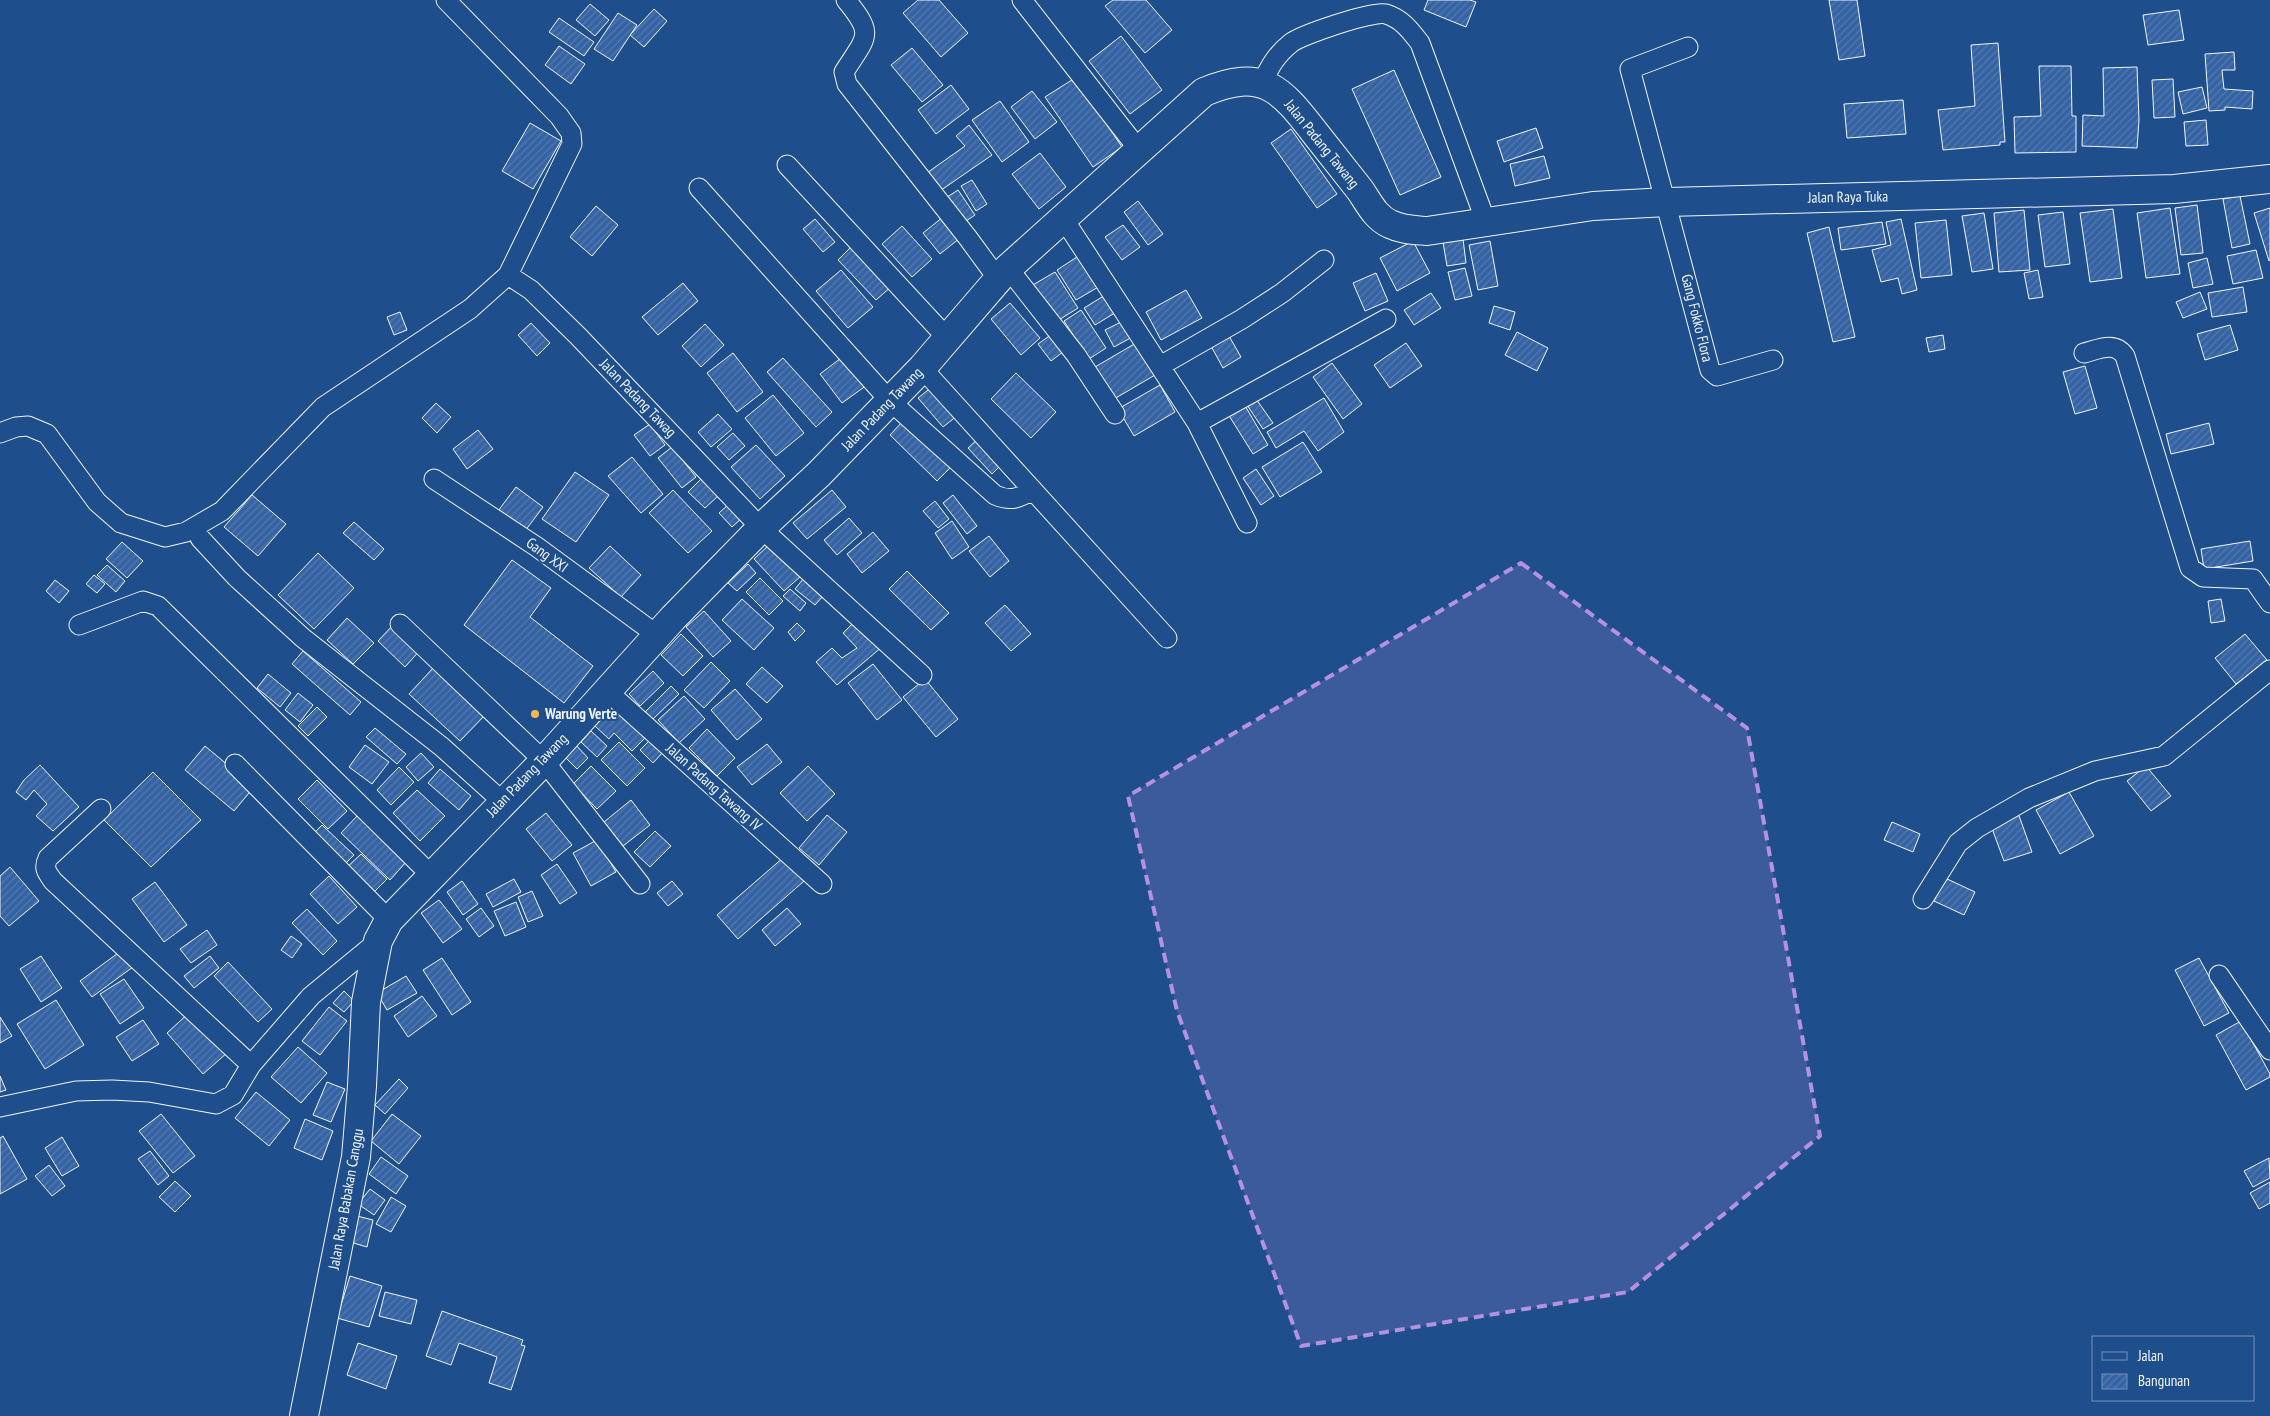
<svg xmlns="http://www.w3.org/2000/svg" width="2270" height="1416" font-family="'PT Sans Narrow',sans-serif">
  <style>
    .building { fill: url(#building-hatch); stroke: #f2f6ff }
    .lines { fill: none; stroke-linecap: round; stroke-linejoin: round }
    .street-casing { stroke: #f2f6ff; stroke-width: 21 }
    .secondary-casing { stroke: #f2f6ff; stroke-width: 30 }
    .street { stroke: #1f4e8c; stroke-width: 19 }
    .secondary { stroke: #1f4e8c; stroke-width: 28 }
    .marked { fill: #b691df; fill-opacity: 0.2; stroke: #b691df; stroke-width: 4; stroke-dasharray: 10 6; stroke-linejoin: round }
    .poi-dot { fill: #ffb74d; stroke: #1f4e8c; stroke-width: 2 }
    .labels { text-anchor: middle; stroke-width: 4; stroke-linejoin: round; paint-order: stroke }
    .street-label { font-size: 15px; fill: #f2f6ff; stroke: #1f4e8c }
    .poi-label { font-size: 15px; font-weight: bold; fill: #f2f6ff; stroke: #1f4e8c; text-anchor: start }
  </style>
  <defs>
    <pattern id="building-hatch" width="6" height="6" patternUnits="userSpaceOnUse" patternTransform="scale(1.25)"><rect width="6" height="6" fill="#3563a3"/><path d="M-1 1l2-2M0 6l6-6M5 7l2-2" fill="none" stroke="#537ab1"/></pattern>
  </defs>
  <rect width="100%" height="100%" fill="#1f4e8c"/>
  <path class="building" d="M918,0H939L968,33L941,57L903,13Z
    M1113,0H1146L1172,30L1145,53L1105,6Z
    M1428,0H1470L1476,2L1466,27L1424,10Z
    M1829,0H1857L1865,56L1839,60Z
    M590,4L609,20L595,36L576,20Z
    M654,9L667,21L644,47L630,35Z
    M2179,10L2184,40L2148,45L2143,15Z
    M618,13L637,25L613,61L594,49Z
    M559,18L594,42L584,56L549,32Z
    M1121,36L1162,90L1130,114L1089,61Z
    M1998,43L2005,142H2000V145L1943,150L1938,110L1975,106L1971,45Z
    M559,46L585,64L571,84L545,65Z
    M912,48L943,85L922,102L891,65Z
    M2234,52L2235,70H2222L2224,89L2253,91L2252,109L2225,107V110L2209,111L2205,54Z
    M2039,66H2071L2072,116H2076V152L2015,153L2014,117L2041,116Z
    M2137,67L2139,120L2137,148L2082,146L2083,115L2104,116L2103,68Z
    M1394,70L1441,177L1400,195L1352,89Z
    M1075,78L1122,147L1093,167L1045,97Z
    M2173,79L2175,117L2154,118L2152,80Z
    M951,85L969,109L936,134L918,110Z
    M2202,87L2207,108L2183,114L2178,92Z
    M1032,91L1057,122L1035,139L1011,107Z
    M1903,100L1906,134L1847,138L1844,104Z
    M1000,101L1029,142L1002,162L972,120Z
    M2206,120L2208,145L2186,146L2184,122Z
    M530,123L561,141L533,189L502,171Z
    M969,125L992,155L937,193L924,175L965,146L956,136Z
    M1536,128L1543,148L1504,162L1497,141Z
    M1291,129L1337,194L1317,208L1271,143Z
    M1040,153L1066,187L1039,209L1012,174Z
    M1544,156L1550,178L1515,186L1510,164Z
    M972,180L987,204L976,211L961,186Z
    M958,190L975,215L960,225L944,199Z
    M2240,196L2250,244L2232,248L2223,199Z
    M1138,201L1163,234L1148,245L1124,212Z
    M2197,205L2203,253L2181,255L2175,208Z
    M596,206L618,225L592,256L570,237Z
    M2170,208L2180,274L2146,278L2137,213Z
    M2270,208V260L2269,261L2254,213Z
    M2113,209L2122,278L2090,282L2080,213Z
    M2024,210L2030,270L1999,272L1994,213Z
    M2063,212L2070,264L2045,267L2038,215Z
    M1984,213L1993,269L1972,272L1962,216Z
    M943,217L960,238L940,254L923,233Z
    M815,219L835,242L823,252L803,229Z
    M1901,219L1917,290L1902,294L1898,278L1881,282L1872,250L1891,245L1886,222Z
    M1946,220L1952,275L1921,278L1915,223Z
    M1882,222L1886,244L1841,250L1838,228Z
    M1123,225L1140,247L1122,260L1105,237Z
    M902,226L932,259L912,277L882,244Z
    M1829,227L1855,337L1833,342L1807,233Z
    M1463,239L1466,263L1447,266L1443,242Z
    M1413,241L1430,273L1397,291L1380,258Z
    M1490,241L1498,286L1478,290L1469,245Z
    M853,245L892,286L876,300L838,260Z
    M2256,250L2263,278L2233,284L2227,256Z
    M1080,255L1100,286L1076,300L1057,270Z
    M2207,258L2213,284L2193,288L2188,263Z
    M1465,268L1472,296L1455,300L1448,272Z
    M841,270L873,307L848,328L816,291Z
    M2038,270L2043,297L2029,299L2024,273Z
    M1055,272L1078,308L1054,323L1031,286Z
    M1376,273L1388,301L1365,311L1353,283Z
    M683,283L698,301L658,335L642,317Z
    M2243,287L2247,312L2212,317L2208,293Z
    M1186,290L1202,318L1161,340L1146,312Z
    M2200,292L2207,309L2183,318L2176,302Z
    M1431,293L1441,308L1414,325L1404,310Z
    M1107,294L1118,311L1095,325L1084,308Z
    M1010,303L1040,338L1021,355L991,319Z
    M1494,306L1515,312L1510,330L1489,323Z
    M1081,310L1106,348L1089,359L1064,321Z
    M400,312L407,330L394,335L387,317Z
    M1127,319L1136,335L1114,347L1105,330Z
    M531,323L550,343L537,356L518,335Z
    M705,324L724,345L701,367L682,346Z
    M2230,325L2238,350L2205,360L2197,334Z
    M1055,332L1068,348L1051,361L1038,344Z
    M1517,332L1548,348L1537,371L1505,355Z
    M1943,335L1945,349L1929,352L1926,338Z
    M1229,336L1241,357L1223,368L1211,346Z
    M1136,343L1155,375L1114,399L1095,367Z
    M1406,343L1422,366L1390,388L1374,365Z
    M733,353L763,392L737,412L707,373Z
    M845,355L867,385L842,403L820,374Z
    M783,358L832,412L816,427L767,372Z
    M1332,363L1362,404L1343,419L1313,377Z
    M2085,366L2097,408L2075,414L2063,372Z
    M1016,373L1056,412L1031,438L991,399Z
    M1160,385L1175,412L1134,436L1118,409Z
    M933,386L958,415L943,427L918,398Z
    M773,395L804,433L776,456L745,418Z
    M1254,396L1273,423L1263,429L1245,402Z
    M1324,398L1344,432L1318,451L1304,431L1276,448L1267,432Z
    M436,403L451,417L437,433L422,418Z
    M1244,404L1268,445L1253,454L1228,414Z
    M718,414L732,429L711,447L698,432Z
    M903,421L951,467L937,481L890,435Z
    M2209,423L2214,444L2171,454L2166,434Z
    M650,424L665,445L650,456L634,435Z
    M478,430L493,449L467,469L453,449Z
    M733,433L745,446L729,460L717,447Z
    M980,437L1003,463L992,474L968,448Z
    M1303,442L1322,472L1280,497L1262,467Z
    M756,445L785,476L760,499L731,467Z
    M672,447L696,477L682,488L658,458Z
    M632,457L663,494L641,513L608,476Z
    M1256,469L1274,496L1261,505L1243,478Z
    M575,472L609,495L576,542L542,519Z
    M701,479L718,496L705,508L688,492Z
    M516,487L543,507L525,531L498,511Z
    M673,490L712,531L688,553L649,513Z
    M832,490L846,507L807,539L793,523Z
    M252,495L286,524L258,556L224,527Z
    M953,495L977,526L967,534L943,503Z
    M935,501L949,519L938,528L923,511Z
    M729,504L742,518L732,527L719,513Z
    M849,518L862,533L837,555L824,540Z
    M952,521L969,547L952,559L935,533Z
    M354,522L384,549L374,560L343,533Z
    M873,532L889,551L862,573L847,554Z
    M989,536L1009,561L990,577L969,551Z
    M2250,541L2253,561L2204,569L2201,549Z
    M122,542L143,561L127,578L106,559Z
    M770,544L801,576L784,591L754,559Z
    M610,546L641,575L621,597L589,568Z
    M318,553L354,588L314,629L278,595Z
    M512,560L551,588L530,617L593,666L564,703L464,625Z
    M748,564L756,573L737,591L728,583Z
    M107,565L125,581L116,592L97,575Z
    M907,571L949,613L931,630L889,589Z
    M94,575L105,584L97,593L86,584Z
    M760,578L783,601L769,615L746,592Z
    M804,578L824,595L815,605L795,589Z
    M55,580L69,591L59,603L46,591Z
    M790,589L806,603L800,611L783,596Z
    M742,599L774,628L754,650L722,620Z
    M2221,599L2225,621L2211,623L2208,601Z
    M1005,605L1031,634L1011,651L985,623Z
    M704,611L731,641L713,657L686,627Z
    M347,618L374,643L353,664L327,640Z
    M857,619L883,646L837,685L816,662L832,648L842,658L857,648L843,633Z
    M797,623L805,631L795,641L788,632Z
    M393,625L420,650L405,667L378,641Z
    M681,634L703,656L683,676L661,655Z
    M2245,634L2267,660L2236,684L2215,658Z
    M303,651L361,702L350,715L292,664Z
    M711,662L730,681L704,708L684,690Z
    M873,664L902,700L877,720L848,683Z
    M434,667L486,714L460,741L409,694Z
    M762,667L783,686L767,703L746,684Z
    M653,671L664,683L640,706L629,694Z
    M268,674L291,693L280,707L257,688Z
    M925,679L958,719L936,737L903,697Z
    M671,686L679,694L653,719L645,712Z
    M735,689L762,719L737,740L711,710Z
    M298,693L313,705L300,722L285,710Z
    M684,696L705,719L679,743L658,720Z
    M616,705L647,736L632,751L614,733L609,739L595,726Z
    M317,707L327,717L308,736L298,726Z
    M375,728L406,754L397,764L366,737Z
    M707,729L735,758L717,776L689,748Z
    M591,731L607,746L597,757L581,742Z
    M651,739L664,751L653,763L640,750Z
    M619,742L645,768L627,786L601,760Z
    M574,743L588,758L577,769L562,754Z
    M767,744L782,762L752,785L737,767Z
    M365,745L389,762L372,784L349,767Z
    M205,746L254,787L234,811L185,770Z
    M421,753L434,767L418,781L406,767Z
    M40,765L79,807L53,831L36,816L47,804L34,790L26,800L16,792L24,780Z
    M591,766L616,791L597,809L573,784Z
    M808,766L835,794L807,821L780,793Z
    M2146,766L2171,796L2151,811L2127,781Z
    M399,767L414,782L391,805L377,790Z
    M440,769L471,796L459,810L428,783Z
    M153,772L201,820L151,867L104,820Z
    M317,780L347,811L328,829L298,799Z
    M417,790L445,816L420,841L393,813Z
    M2069,792L2094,836L2060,854L2036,810Z
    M631,800L650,825L623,846L604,822Z
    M546,813L572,845L552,861L526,829Z
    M2018,813L2032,852L2004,861L1990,823Z
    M358,815L407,861L390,880L341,833Z
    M827,815L847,832L819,865L799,848Z
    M1892,822L1920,834L1913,852L1884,840Z
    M322,825L354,855L342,867L310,837Z
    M655,831L671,846L650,867L634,852Z
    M597,840L616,872L591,886L573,853Z
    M361,854L387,879L370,896L344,870Z
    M784,857L804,881L738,939L717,915Z
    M557,864L577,893L560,904L541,875Z
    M10,867L39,901L9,926L0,916V876Z
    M329,876L357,907L338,924L310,894Z
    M1945,878L1975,892L1964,915L1934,901Z
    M514,879L521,892L493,907L486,894Z
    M462,881L478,904L463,915L447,892Z
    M672,881L683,894L668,906L657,893Z
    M155,882L187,925L164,942L132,899Z
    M532,891L543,916L528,922L518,897Z
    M439,900L462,929L443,943L421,913Z
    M516,902L526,927L505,936L494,911Z
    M481,908L494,926L479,937L466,919Z
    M787,908L801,924L775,946L762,930Z
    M307,909L337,941L323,955L292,923Z
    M207,930L217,945L191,963L180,949Z
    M291,936L302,944L292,958L281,950Z
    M125,948L137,964L92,997L80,981Z
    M41,956L62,988L41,1002L20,969Z
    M210,956L219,968L194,988L184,976Z
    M442,958L471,1002L452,1015L423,970Z
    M2199,958L2229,1013L2204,1026L2175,970Z
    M228,962L272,1009L258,1022L214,976Z
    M406,976L417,993L387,1010L377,993Z
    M124,979L144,1008L120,1024L100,994Z
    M344,991L354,1001L344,1012L333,1003Z
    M422,996L437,1016L408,1037L394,1016Z
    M56,1000L84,1045L45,1069L17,1024Z
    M329,1007L347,1021L320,1055L302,1041Z
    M191,1011L228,1052L203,1074L167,1033Z
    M0,1017L12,1036L0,1043Z
    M143,1020L159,1044L132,1061L116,1037Z
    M2241,1021L2270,1074V1077L2246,1090L2216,1035Z
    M298,1047L327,1073L301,1103L271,1077Z
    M0,1076L6,1090L0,1092Z
    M399,1079L408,1088L385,1114L375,1105Z
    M327,1082L345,1089L331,1122L313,1115Z
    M256,1092L290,1120L269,1146L235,1118Z
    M161,1114L195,1156L173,1173L139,1131Z
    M392,1114L421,1136L399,1164L371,1141Z
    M305,1119L333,1131L322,1160L294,1148Z
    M3,1136L27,1179L0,1194V1138Z
    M62,1137L79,1166L62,1176L45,1148Z
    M150,1151L169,1176L158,1185L138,1159Z
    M381,1157L408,1176L396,1194L369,1174Z
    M2269,1158L2270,1178L2253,1187L2244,1171Z
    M49,1165L65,1186L52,1196L35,1176Z
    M175,1181L191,1196L175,1212L159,1197Z
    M2270,1182V1203L2259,1209L2250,1193Z
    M370,1189L385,1200L374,1215L358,1204Z
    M391,1197L406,1206L391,1232L376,1224Z
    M357,1216L373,1220L367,1247L350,1242Z
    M350,1276L382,1286L369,1327L337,1318Z
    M385,1292L417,1300L411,1324L379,1316Z
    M442,1311L523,1340L521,1345L525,1346L511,1390L489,1383L497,1357L459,1343L451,1365L426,1356Z
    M358,1343L397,1356L386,1389L347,1375Z"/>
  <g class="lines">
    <defs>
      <path id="street" d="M846,0C875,35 867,36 844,72L847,84L968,238L998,279
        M1022,0L1139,150
        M1688,47L1630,69L1710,370L1717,376L1773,360
        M1262,83C1270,66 1276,55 1291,43C1301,35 1374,10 1386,14C1402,19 1410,30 1420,43L1486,222
        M787,165L948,339
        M699,188L890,401L995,495C1011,502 1019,498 1033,490
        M1063,218L1197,423L1247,523
        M1008,268L1076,355L1115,414
        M508,275L531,290L578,336L761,528L922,675
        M2084,353C2099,349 2115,341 2125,356L2190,568L2203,577L2253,579L2270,603
        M1160,366L1242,319L1282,293L1324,260
        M922,368L1167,638
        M1197,423L1386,319
        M0,433L16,427L28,426L47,434L97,502L121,523L165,537L186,532L222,511L323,407L470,309L508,275L572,144L571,133L559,116L446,0
        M434,479L537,547L657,635
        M200,538L237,578L303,638L442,747L503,802
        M400,624L544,761L640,884
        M79,625L143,601L158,606L431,875
        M606,690L822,884
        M235,764L389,920
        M101,809L48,858C43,869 47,872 53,881L251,1065
        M1923,899L1958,843L1977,828L2029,798L2095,771L2164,756L2270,670
        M2219,975L2270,1050
        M0,1107L76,1091L112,1090L149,1092L216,1104L233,1095L251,1065L311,996L378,941"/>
      <path id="secondary" d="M304,1416L356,1157L362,1086L366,1002L378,941L389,920L544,761L673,618L761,528L819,474L922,368L1008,268L1204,92C1263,67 1281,89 1315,133C1330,152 1345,171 1360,190C1369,203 1375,217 1390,224C1402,230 1415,230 1427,231L1593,206L1667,202L2174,189L2270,179"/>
    </defs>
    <use href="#street" class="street-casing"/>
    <use href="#secondary" class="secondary-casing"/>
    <use href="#street" class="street"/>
    <use href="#secondary" class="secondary"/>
  </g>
  <path class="marked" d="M1521,563L1747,728L1820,1136L1628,1292L1301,1346L1177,1011L1128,796Z"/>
  <circle class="poi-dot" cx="535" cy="714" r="5"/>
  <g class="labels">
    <g class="street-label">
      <text transform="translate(1322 144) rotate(51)" y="5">Jalan Padang Tawang</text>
      <text transform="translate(1848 197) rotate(-1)" y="5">Jalan Raya Tuka</text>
      <text transform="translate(1697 318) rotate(76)" y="5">Gang Fokko Flora</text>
      <text transform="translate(638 398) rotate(46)" y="5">Jalan Padang Tawag</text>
      <text transform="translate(882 409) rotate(-46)" y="5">Jalan Padang Tawang</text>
      <text transform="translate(547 555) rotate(36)" y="5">Gang XXI</text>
      <text transform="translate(527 775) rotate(-46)" y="5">Jalan Padang Tawang</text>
      <text transform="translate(714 787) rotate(42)" y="5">Jalan Padang Tawang IV</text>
      <text transform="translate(346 1199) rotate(-80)" y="5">Jalan Raya Babakan Canggu</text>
    </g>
    <g class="poi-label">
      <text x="545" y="719">Warung Verte</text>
    </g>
  </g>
  <rect x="2092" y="1336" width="162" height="65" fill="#1f4e8c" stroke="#7391ba"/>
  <rect x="2102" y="1352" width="25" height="8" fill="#1f4e8c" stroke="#7391ba"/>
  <text x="2138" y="1361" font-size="15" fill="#f2f6ff">Jalan</text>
  <rect x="2102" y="1374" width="25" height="15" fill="url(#building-hatch)" stroke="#7391ba"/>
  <text x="2138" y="1386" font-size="15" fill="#f2f6ff">Bangunan</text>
</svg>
